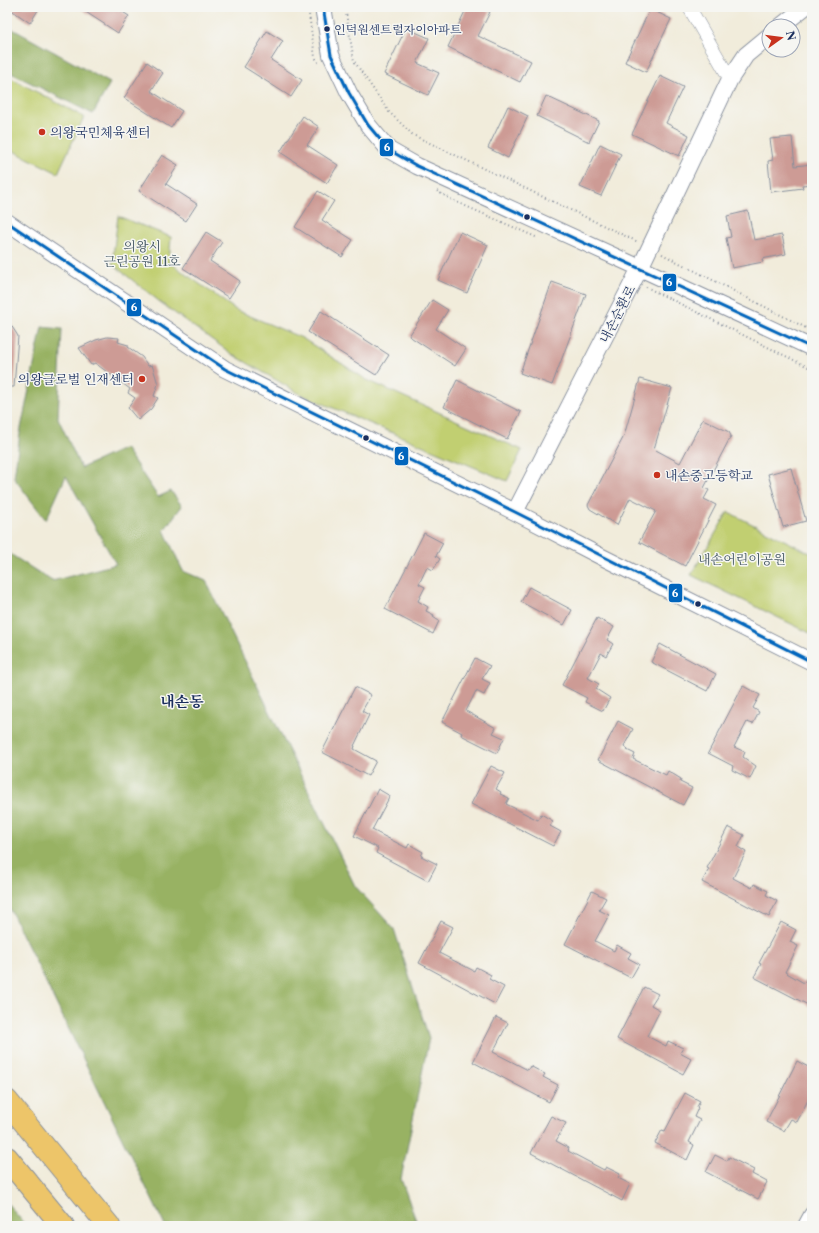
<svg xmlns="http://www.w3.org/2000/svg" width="819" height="1233" font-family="'Libre Caslon Text','Noto Serif KR',serif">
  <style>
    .green { fill: #c1cf71; stroke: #6e7f68 }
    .forest { fill: #98b263; stroke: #5a7060 }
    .building { fill: #cd9b95 }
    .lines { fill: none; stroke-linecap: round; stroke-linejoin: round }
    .minor-casing { stroke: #868e9c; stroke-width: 14 }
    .tertiary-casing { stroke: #868e9c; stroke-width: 18 }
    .motorway-casing { stroke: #868e9c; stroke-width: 24 }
    .path { stroke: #868e9c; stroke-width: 2; stroke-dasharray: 1 3; stroke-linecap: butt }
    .minor { stroke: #fff; stroke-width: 13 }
    .tertiary { stroke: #fff; stroke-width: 16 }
    .motorway { stroke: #edc569; stroke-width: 22 }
    .bus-1-casing { stroke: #f6f6f2; stroke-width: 6 }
    .bus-1 { stroke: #0065bd; stroke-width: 3 }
    .bus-dot { fill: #1b2f5e; stroke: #f6f6f2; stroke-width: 1.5 }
    .poi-dot { fill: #c8321e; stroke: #f6f6f2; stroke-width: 1.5 }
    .labels { text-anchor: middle; stroke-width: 3; stroke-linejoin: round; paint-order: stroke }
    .bus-label { font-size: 12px; fill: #1b2f5e; stroke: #f6f6f2; text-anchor: start }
    .poi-label { font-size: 13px; fill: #1b2f5e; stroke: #f6f6f2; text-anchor: start }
    .park-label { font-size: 13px; fill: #445763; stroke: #f6f6f2 }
    .street-label { font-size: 13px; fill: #1b2f5e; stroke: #f6f6f2 }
    .quarter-label { font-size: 15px; font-weight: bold; fill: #1b2f5e; stroke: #f6f6f2 }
    .line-badge { stroke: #f6f6f2; stroke-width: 1.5 }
    .badge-label { font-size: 11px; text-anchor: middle; font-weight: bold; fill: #fff }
  </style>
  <rect width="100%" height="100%" fill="#f6f6f2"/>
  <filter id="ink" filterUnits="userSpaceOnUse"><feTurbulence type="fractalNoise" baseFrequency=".025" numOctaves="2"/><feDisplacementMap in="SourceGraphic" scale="8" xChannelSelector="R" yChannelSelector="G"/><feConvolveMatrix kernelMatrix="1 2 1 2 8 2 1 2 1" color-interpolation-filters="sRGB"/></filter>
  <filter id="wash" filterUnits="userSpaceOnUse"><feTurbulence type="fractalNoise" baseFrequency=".012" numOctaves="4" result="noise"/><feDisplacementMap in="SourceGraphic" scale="16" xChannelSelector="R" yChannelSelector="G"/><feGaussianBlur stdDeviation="0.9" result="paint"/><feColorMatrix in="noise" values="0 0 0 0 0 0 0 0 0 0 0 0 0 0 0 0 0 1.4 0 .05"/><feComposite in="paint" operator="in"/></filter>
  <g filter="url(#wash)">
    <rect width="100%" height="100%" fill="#f1ecdb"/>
    <path class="green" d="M7,76L84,117L58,173L7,148Z
      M118,216L171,237L169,262L236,310L302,338L367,380L522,450L507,481L300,394L232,354L169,309L112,264Z
      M728,512L812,554V634L691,575Z"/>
    <path class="forest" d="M7,26L110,83L93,114L7,71Z
      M42,327L62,329L58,418L81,468L125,448L158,497L171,491L182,506L164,530L183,571L206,581L355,886L394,929L429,1038L401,1179L418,1226H165L7,903V552L52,581L116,564L66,476L46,520L14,478L20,433Z
      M7,1203L26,1226H7Z"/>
    <g id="blocks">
      <path class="building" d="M7,7H40L30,23Z
        M78,7H115L129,16L118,33Z
        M467,7H478L490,12L478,36L531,61L520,82L448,47Z
        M650,9L671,19L646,72L625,62Z
        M406,28L429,38L417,63L439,73L428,95L384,74Z
        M267,31L283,41L271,60L302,80L291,97L244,67Z
        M147,62L163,73L151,91L182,111L171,128L124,98Z
        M660,76L683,87L666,123L689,135L679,156L632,134Z
        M546,96L599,121L589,142L537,116Z
        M508,106L528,116L508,158L488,148Z
        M303,116L319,127L307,145L338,165L327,183L280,152Z
        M792,137L795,166L812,164V184L802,185L803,188L771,192L768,161L773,160L770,139Z
        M600,144L621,154L601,196L580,187Z
        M162,155L178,165L166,184L197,204L186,221L139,191Z
        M318,191L334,201L322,220L353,240L342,257L295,227Z
        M748,211L754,240L782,235L786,254L762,259L763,262L732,268L726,238L731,237L727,216Z
        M206,232L222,242L210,261L240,281L229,298L183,268Z
        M460,232L488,245L467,293L438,280Z
        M552,282L586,294L552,385L520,373Z
        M432,300L448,310L436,329L466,349L455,366L409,336Z
        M321,311L389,355L376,375L308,332Z
        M7,319L18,336L14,387H7Z
        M107,337L119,338L118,342L128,345V347L142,357L148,366L152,365L154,371L158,384L154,396L158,398L151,409L138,420L128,408L135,398L128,393L130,389L95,363L91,365L79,348L96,340Z
        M640,379L672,388L654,449L680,463L703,419L729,432L731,436L704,488L709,490L704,499L716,505L685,566L639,542L656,511L630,498L617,525L590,509L588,505L624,436Z
        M457,380L521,412L507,439L444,407Z
        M791,468L806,521L783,527L768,474Z
        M424,533L443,543L436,556L440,559L433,570L427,567L419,584L425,587L418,601L428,607L426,611L434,615L433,617L439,621L433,634L385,609Z
        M529,587L572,610L564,625L521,602Z
        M597,618L614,627L607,640L613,644L606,656L601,653L588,678L599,684L596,689L610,698L603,711L585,702L587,698L562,685Z
        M660,644L716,674L707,691L651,662Z
        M475,658L490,666L482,679L490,683L484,695L476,691L466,711L496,728L493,733L504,738L497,753L461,735L462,733L442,722Z
        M743,686L760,695L753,708L759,712L753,724L747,722L734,747L745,752L743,757L756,766L750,779L732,770L733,766L708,753Z
        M355,687L371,695L362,711L369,715L354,746H355L354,749L376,761L368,776L322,752Z
        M618,721L633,729L624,746L628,749L627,750L635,754L633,759L666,775L668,771L681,779L680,782L692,788L683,805L598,760Z
        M491,766L505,773L496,789L501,792L500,794L509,798L506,804L538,820L541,814L553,821L550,826L561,832L553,846L471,804Z
        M378,789L390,796L372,830L407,848L409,844L423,852L421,856L437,864L428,881L376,853L378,848L354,836Z
        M728,827L744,835L738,847L746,852L733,878L752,888L754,884L768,891L766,895L777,901L769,917L702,882L709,869L707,868Z
        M592,891L606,898L599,910L609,915L595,941L614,951L617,945L631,953L628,958L639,964L631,978L565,944Z
        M441,921L453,927L439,953L474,971L476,967L491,975L489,979L504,987L495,1004L419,963Z
        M781,922L796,930L790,942L798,946L785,972L804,983L812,969V1007L754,977L761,964L759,963Z
        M644,987L658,994L651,1005L660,1010L647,1036L666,1046L668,1041L683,1048L680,1053L691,1059L683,1074L617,1039Z
        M496,1017L508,1023L493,1052L528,1070L530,1066L545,1074L543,1077L558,1085L549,1102L473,1062Z
        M797,1061L812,1069V1078L808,1086L812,1088V1092L797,1122L791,1119L784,1131L766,1122Z
        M685,1093L700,1101L697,1107L698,1108L694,1117L700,1120L689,1142L694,1145L687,1160L655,1143L662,1130L665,1131Z
        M551,1116L566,1123L556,1141L569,1148L568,1151L604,1170L606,1167L620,1174L618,1178L630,1184L622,1201L531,1153Z
        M715,1155L727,1161L729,1157L754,1170L752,1174L767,1182L758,1199L706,1172Z"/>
    </g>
  </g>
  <g filter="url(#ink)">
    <use href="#blocks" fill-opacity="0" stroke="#868e9c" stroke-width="1"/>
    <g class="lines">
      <defs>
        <path id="minor" d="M689,7L730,79"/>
        <path id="tertiary" d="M323,7L331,55L349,93L368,125L389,150L417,166L640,268L812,348
          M781,26L805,7
          M7,222L225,369L515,512L600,556L812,662
          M515,512L640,268L730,79L746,55L769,36
          M806,1226L812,1215"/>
        <path id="motorway" d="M7,1101L109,1226
          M7,1158L63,1226"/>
      </defs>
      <use href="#minor" class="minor-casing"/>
      <use href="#tertiary" class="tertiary-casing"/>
      <use href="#motorway" class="motorway-casing"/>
      <path class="path" d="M308,7L315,57L319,64
        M345,7L354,61L389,112L413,135L638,242
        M437,191L452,200L538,238
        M662,254L812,331
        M646,287L812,369"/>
      <use href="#minor" class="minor"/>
      <use href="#tertiary" class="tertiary"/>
      <use href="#motorway" class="motorway"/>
      <defs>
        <path id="bus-1" d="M323,7L331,55L349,93L368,125L389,150L417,166L812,348
          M7,222L225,369L515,512L812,662"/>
      </defs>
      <use href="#bus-1" class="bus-1-casing"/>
      <use href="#bus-1" class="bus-1"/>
    </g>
  </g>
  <g class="bus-dot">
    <circle cx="327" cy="29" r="3.5"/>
    <circle cx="527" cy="217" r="3.5"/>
    <circle cx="366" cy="438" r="3.5"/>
    <circle cx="698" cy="604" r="3.5"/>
  </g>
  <g class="poi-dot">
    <circle cx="42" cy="132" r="4"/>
    <circle cx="142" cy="379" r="4"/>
    <circle cx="657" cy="475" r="4"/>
  </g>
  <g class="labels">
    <g class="bus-label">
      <text x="334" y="34">인덕원센트럴자이아파트</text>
    </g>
    <g class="poi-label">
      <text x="50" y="137">의왕국민체육센터</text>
      <text x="134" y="384" text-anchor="end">의왕글로벌 인재센터</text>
      <text x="665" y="480">내손중고등학교</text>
    </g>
    <g class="park-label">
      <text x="142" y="251">의왕시<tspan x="142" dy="15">근린공원 11호</tspan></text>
      <text x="742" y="564">내손어린이공원</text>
    </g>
    <g class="street-label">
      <text transform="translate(617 314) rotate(-63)" y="5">내손순환로</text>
    </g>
    <g class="quarter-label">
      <text x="182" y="707">내손동</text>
    </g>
  </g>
  <g class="line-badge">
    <rect x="379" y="138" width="15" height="19" rx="4" fill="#0065bd"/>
    <rect x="662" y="273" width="15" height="19" rx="4" fill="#0065bd"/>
    <rect x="126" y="298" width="16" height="19" rx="4" fill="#0065bd"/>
    <rect x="394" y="446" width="15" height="20" rx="4" fill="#0065bd"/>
    <rect x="668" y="583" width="15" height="20" rx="4" fill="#0065bd"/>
  </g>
  <g class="badge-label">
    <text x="387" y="151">6</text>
    <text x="669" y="286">6</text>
    <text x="134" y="311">6</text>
    <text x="401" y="460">6</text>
    <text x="675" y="597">6</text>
  </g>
  <rect width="819" height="1233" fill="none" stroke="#f6f6f2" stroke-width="24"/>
  <g transform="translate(781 38) rotate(76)"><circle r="19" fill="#f6f6f2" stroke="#9ea6b7"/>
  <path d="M0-3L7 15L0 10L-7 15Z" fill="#c8321e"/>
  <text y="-6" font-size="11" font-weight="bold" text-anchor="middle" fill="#1b2f5e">N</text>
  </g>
</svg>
